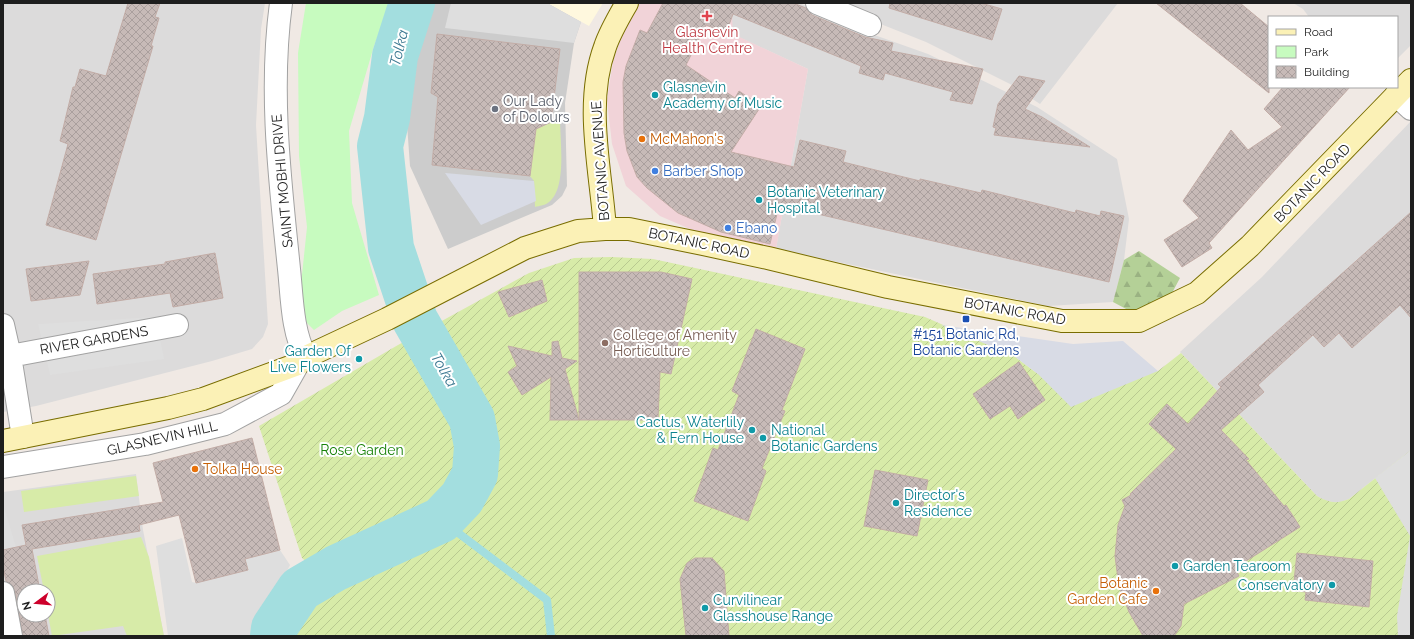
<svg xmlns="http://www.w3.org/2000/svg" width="1414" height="639" font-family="Raleway,sans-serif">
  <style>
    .residential { fill: #dcdbdb; fill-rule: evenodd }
    .commercial { fill: #f1d3d8 }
    .education { fill: #fff8de }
    .religious { fill: #ccc }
    .grass { fill: #d7eba8 }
    .forest { fill: url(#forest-firs) }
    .park { fill: #c7fbbf }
    .garden { fill: url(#garden-furrows) }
    .parking { fill: #dedede }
    .plaza { fill: #d8dbe5 }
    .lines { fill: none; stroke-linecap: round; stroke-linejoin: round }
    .stream { stroke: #a3dedf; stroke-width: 8 }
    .river { stroke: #a3dedf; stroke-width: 46 }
    .building { fill: url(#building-cross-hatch); stroke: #c2aca6 }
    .street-casing { stroke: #a2a2a2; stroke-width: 24 }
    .secondary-casing { stroke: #796d01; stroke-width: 24 }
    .street { stroke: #fff; stroke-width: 22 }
    .secondary { stroke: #fbf1b6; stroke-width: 22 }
    .health-dot { fill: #e0444e; stroke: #fff; stroke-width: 1.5 }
    .culture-dot { fill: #0f9aa8; stroke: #fff; stroke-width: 1.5 }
    .worship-dot { fill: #6b7280; stroke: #fff; stroke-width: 1.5 }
    .food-dot { fill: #e8710a; stroke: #fff; stroke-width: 1.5 }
    .shop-dot { fill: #3f7fe0; stroke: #fff; stroke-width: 1.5 }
    .transit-dot { fill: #1a4fb4; stroke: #fff; stroke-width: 1.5 }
    .education-dot { fill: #8d6e63; stroke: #fff; stroke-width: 1.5 }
    .labels { text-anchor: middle; stroke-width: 4; stroke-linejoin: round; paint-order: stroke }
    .health-label { font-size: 14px; fill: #be3a42; stroke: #fff }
    .culture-label { font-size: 14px; fill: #0d838f; stroke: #fff; text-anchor: start }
    .worship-label { font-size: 14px; fill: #5b616d; stroke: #fff; text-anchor: start }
    .food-label { font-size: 14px; fill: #c56008; stroke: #fff; text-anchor: start }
    .street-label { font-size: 14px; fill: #1e1e1e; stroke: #fff }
    .shop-label { font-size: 14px; fill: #366cbe; stroke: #fff; text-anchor: start }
    .transit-label { font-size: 14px; fill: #164399; stroke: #fff }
    .education-label { font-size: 14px; fill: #785e54; stroke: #fff; text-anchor: start }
    .park-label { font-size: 14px; fill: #178108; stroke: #fff }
    .water-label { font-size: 15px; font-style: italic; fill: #3c7891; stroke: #fff }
  </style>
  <defs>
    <pattern id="forest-firs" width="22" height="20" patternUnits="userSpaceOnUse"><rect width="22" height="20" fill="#b4d097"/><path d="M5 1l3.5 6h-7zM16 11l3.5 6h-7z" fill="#9ab282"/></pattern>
    <pattern id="garden-furrows" width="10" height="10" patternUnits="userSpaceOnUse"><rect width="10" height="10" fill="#d7eba8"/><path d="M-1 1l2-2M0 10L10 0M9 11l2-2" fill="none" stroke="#b8c990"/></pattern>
    <pattern id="building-cross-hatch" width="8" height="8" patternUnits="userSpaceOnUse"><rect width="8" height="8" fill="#c7bab7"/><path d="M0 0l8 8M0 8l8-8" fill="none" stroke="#aa9f9d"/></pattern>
  </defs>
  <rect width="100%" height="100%" fill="#f0e9e4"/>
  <path class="residential" d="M3,3H265L261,29L256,125L268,324L263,337L252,349L212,361L36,406L3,412Z
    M737,3H799L866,32L928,54L1037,107L1117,159L1129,219L1124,260L1113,302L1048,306L776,249L808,69L732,34V15Z
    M838,3H1118L1040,104L1010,84L926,42L868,19Z
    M1293,3H1411V45L1397,59V17H1309L1303,9Z
    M1411,121V450L1349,499L1338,503L1326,501L1317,496L1180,352L1262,277Z
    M136,474L143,530L164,636H3V492ZM24,591H48V615H24Z"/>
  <path class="commercial" d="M637,3H737L732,15L733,34L808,69L776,249L713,239L660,216L626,186L612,144L607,100L613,61L629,15Z"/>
  <path class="education" d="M547,3H603L589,26Z"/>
  <path class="religious" d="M434,3H547L581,22L574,43L565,103L567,186L562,196L552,205L448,249L410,166L405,96Z"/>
  <path class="grass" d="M560,119C560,140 567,188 549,202C546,205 539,206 535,207L534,181L530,176L536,129Z
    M136,476L139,496L24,512L21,491Z
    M141,537L149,557L164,636H127L123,626L52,636L48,614V591H44L37,556Z"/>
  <path class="forest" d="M1139,251L1180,278L1172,293L1160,302L1145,309L1128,310L1113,302L1124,260Z"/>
  <path class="park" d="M306,3H390L374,46L349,131L352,203L379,295L342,311L314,330L302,318L300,294L307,227L299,156L298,53Z"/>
  <path class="garden" d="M611,257L653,259L925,317L1014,356L1038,374L1158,371L1181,353L1317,496C1329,503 1337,504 1349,499L1411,450V636H291L327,580L302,558L259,426L398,345L529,273L574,258Z"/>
  <path class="parking" d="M451,3H547L581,22L574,43L445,28Z
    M156,317L164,359L50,375L38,324Z
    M1411,450V636H1398L1397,616L1410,536L1375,478Z
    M3,504L16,547L3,550Z
    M182,538L192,582L196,583L248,570L245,559L280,550L290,565L263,618L259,636H168L156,546Z"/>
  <path class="plaza" d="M445,173L534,181L536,201L481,225Z
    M941,325L1073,344L1123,341L1158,371L1071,407L1038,374L1014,356Z"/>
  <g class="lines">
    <path class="stream" d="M441,520L547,600L551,636"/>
    <path class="river" d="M273,636L274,628L300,589L336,568L441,520L462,498L475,474L477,446L472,419L415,320L391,248L380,146L387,118L395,56L412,3"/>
  </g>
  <path class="building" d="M128,3H160L155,17L159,18L151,46H153L96,240L46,225L68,144L60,141L73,87H75L80,69L106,76Z
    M663,3H793L806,8L812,15L865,37L893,43L891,51L983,69L972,104L950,100L953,92L885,73L883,80L859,73L861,66L733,14L726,33L706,25L686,65L735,98L739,91L761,106L731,152L794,167L800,140L846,151L843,162L920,181V179L981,193L982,190L1075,213L1076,210L1100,216L1101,211L1124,216L1109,282L779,205L770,244L721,232L678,213L647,188L637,177L627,151L624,133L623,82L626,66L640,30L647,33Z
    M890,3H981L1002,9L992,40L889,8Z
    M1156,3H1240L1269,27V93Z
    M437,34L560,49L551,122L536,129L530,176L432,165L438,97L431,93Z
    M1019,76L1045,81L1025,109L1042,117L1090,147L994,135L996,128L993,127L998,104Z
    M1283,87H1350L1209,243L1212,248L1182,267L1164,240L1199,218L1183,201L1231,130L1248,150L1282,127L1264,109Z
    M1411,212V318L1400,305L1352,348L1339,333L1324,347L1313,335L1258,385L1264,392L1221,430L1249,459L1246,460L1284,506L1286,505L1300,527L1235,568L1239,576L1184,604L1181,626L1174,636H1143L1129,612L1119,587L1115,556L1118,525L1125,506L1122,500L1131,495L1130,494L1176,449L1149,424L1167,404L1188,424L1221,387L1218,384Z
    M215,253L223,298L173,307L170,293L97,304L93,274L165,264V262Z
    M89,261L80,295L31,301L26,269Z
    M579,272H661L692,279L671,374L660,372L658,420H579Z
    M542,280L547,301L509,317L498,292Z
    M756,329L805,349L782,410L785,411L762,468L766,471L748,521L694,501L713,448L718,450L739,395L732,391Z
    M558,341L562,358L577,361L565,369L579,420H550L551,377L522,395L508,372L517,366L508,346L552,356V342Z
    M1019,362L1045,400L1018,419L1010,406L990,419L973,394Z
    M252,438L280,550L245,559L248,570L196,583L179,515L139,525L140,531L32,549L40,591H24V615H45L49,636H23L15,591L12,585L6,581L3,567V550L26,545L22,525L163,502L153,463Z
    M875,470L928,480L917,536L864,526Z
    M1297,553L1373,561L1369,607L1305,600L1306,592L1293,591Z
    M695,558H712L724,571L729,636H686L680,579L687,563Z"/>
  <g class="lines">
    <defs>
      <path id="street" d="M281,3C269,92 280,180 289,269C292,297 292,332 306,357
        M817,3L870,25
        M1396,95L1411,109
        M3,325L10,356L23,437
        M10,356L177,325
        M3,467L145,444L225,424L281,394L298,364
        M3,593L11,636"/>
      <path id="secondary" d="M605,229C601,170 584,104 605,47C610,32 619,17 627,3
        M3,441L168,408L203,399L298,364L306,357L387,319L525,248L578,231L605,229H629L703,244L768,258L888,287L1062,321H1139L1197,293L1250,246L1411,80"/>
    </defs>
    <use href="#street" class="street-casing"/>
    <use href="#secondary" class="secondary-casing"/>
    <use href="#street" class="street"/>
    <use href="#secondary" class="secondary"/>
  </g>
  <path class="health-dot" d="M705 10h4v4h4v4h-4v4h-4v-4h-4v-4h4z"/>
  <g class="culture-dot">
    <circle cx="655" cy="95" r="4"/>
    <circle cx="759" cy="200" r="4"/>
    <circle cx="359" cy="359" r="4"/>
    <circle cx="752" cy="430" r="4"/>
    <circle cx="763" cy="438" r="4"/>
    <circle cx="896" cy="503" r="4"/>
    <circle cx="1175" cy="566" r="4"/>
    <circle cx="1332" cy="585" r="4"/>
    <circle cx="705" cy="608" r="4"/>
  </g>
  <circle class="worship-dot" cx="495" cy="109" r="4"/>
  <g class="food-dot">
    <circle cx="642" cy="139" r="4"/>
    <circle cx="195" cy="469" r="4"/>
    <circle cx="1156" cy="591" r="4"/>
  </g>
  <g class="shop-dot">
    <circle cx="655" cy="171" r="4"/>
    <circle cx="728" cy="228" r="4"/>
  </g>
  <rect class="transit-dot" x="962" y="315" width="8" height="8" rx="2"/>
  <circle class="education-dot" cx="605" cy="343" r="4"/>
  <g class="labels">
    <g class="health-label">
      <text x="707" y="37">Glasnevin<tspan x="707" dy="16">Health Centre</tspan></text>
    </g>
    <g class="culture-label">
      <text x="663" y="92">Glasnevin<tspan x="663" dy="16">Academy of Music</tspan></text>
      <text x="767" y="197">Botanic Veterinary<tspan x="767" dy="16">Hospital</tspan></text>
      <text x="351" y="356" text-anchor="end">Garden Of<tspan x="351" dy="16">Live Flowers</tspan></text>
      <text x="744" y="427" text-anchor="end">Cactus, Waterlily<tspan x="744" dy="16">&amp; Fern House</tspan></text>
      <text x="771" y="435">National<tspan x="771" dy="16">Botanic Gardens</tspan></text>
      <text x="904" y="500">Director's<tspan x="904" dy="16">Residence</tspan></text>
      <text x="1183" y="571">Garden Tearoom</text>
      <text x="1324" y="590" text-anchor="end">Conservatory</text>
      <text x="713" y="605">Curvilinear<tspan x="713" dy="16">Glasshouse Range</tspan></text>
    </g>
    <g class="worship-label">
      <text x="503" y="106">Our Lady<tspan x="503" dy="16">of Dolours</tspan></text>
    </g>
    <g class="food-label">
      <text x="650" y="144">McMahon's</text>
      <text x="203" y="474">Tolka House</text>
      <text x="1148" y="588" text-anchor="end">Botanic<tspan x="1148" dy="16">Garden Cafe</tspan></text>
    </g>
    <g class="street-label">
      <text transform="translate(600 161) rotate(-94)" y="5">BOTANIC AVENUE</text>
      <text transform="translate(282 181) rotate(-95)" y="5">SAINT MOBHI DRIVE</text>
      <text transform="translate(1312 183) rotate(-46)" y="5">BOTANIC ROAD</text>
      <text transform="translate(699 243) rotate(12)" y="5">BOTANIC ROAD</text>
      <text transform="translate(1015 311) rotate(10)" y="5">BOTANIC ROAD</text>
      <text transform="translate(94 340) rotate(-10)" y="5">RIVER GARDENS</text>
      <text transform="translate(162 438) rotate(-13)" y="5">GLASNEVIN HILL</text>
    </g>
    <g class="shop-label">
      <text x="663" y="176">Barber Shop</text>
      <text x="736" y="233">Ebano</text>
    </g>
    <g class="transit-label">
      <text x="966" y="339">#151 Botanic Rd,<tspan x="966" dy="16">Botanic Gardens</tspan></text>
    </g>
    <g class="education-label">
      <text x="613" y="340">College of Amenity<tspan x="613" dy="16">Horticulture</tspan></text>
    </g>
    <g class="park-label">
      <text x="362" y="455">Rose Garden</text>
    </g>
    <g class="water-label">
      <text transform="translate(399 48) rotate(-76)" y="5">Tolka</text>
      <text transform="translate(444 370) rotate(60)" y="5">Tolka</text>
    </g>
  </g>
  <rect width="1414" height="639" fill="none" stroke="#1e1e1e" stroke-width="8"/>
  <rect x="1268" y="16" width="130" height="72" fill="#ffffff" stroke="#a5a5a5"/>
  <rect x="1276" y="29" width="20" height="6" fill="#fbf1b6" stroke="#a5a5a5"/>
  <text x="1304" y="36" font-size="12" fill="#1e1e1e">Road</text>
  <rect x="1276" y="46" width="20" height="12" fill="#c7fbbf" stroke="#a5a5a5"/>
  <text x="1304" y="56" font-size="12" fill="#1e1e1e">Park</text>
  <rect x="1276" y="66" width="20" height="12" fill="url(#building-cross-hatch)" stroke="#a5a5a5"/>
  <text x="1304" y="76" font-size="12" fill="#1e1e1e">Building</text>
  <g transform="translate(36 603) rotate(254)"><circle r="19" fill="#ffffff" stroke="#a5a5a5"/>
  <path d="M0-3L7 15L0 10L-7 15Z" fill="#cd002b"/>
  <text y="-6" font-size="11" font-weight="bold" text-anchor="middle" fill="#1e1e1e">N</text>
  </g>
</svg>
